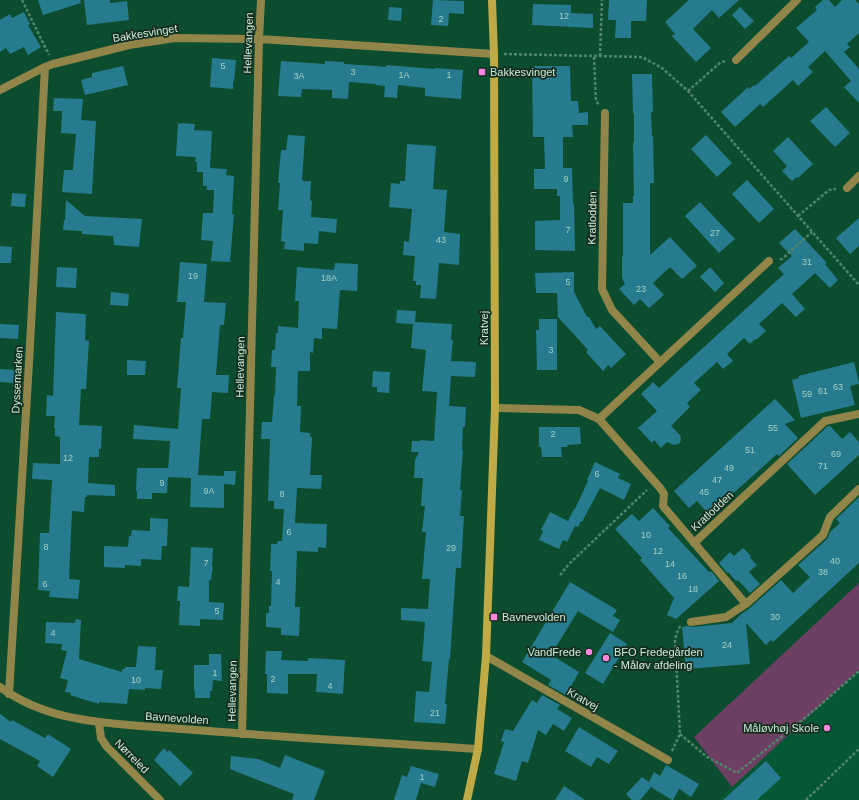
<svg xmlns="http://www.w3.org/2000/svg" width="859" height="800" font-family="Arial,sans-serif">
  <style>
    .built { fill: #065734 }
    .green { fill: #6d3f62 }
    .building { fill: #277b8e }
    .lines { fill: none; stroke-linecap: round; stroke-linejoin: round }
    .path { stroke: #51866b; stroke-width: 2.5; stroke-dasharray: 3 2; stroke-linecap: butt }
    .street { stroke: #92854a; stroke-width: 8 }
    .secondary { stroke: #c0aa46; stroke-width: 8 }
    .poi-dot { fill: #fd86e1; stroke: #142d1f; stroke-width: 1.5 }
    .labels { text-anchor: middle; stroke-width: 3.5; stroke-linejoin: round; paint-order: stroke }
    .number-label { font-size: 9px; fill: #a4d0c6 }
    .street-label { font-size: 11px; fill: #ceecd9; stroke: #142d1f }
    .poi-label { font-size: 11px; fill: #ceecd9; stroke: #142d1f; text-anchor: start }
  </style>
  <rect width="100%" height="100%" fill="#0b4d2e"/>
  <path class="built" d="M859,670V800H718Z"/>
  <path class="green" d="M859,583V670L732,787L694,737Z"/>
  <path class="building" d="M38,0H80L81,3L43,15Z
    M84,0H110V3L127,1L129,20L87,25Z
    M433,0L464,1V14L449,13L448,26L431,25Z
    M609,0H647L646,21H631V38H615L616,20H608Z
    M689,0H739L719,18L712,10L693,29L711,48L696,62L672,36L675,34L665,22Z
    M823,0H829L835,7L842,0H855L859,4V33L847,44L850,47L844,52L859,69V103L844,87L851,81L825,51L808,67L813,72L798,86L793,80L763,107L760,104L735,127L721,112L748,87L749,89L754,85L755,86L789,56L791,58L809,42L796,28L817,10L815,7Z
    M533,4L571,5V13L593,14V28L532,25Z
    M389,7L402,8L401,21L388,20Z
    M740,7L754,21L745,29L732,15Z
    M24,12L30,24L28,25L41,47L28,55L24,47L10,54L6,48L0,52V20L10,14L12,18Z
    M212,58L236,60L234,82L233,81V89L210,87Z
    M281,61L325,64V61L344,62V64L377,66L386,67L387,65L435,69V68L463,70L461,99L425,96V88L398,85L397,98L384,97L385,86L376,85V84L349,82L348,99L332,98V90L302,89L301,97L278,96Z
    M123,66L128,85L85,95L81,80L92,77V73Z
    M532,66H570L571,101H578L579,113L588,112V125H572L573,137H563V168H572L573,204H574L575,251L535,250V221L560,220V196H557V189H534V169H545L544,137H533Z
    M632,74H652L653,112H651L652,136H653L654,183H650V255L670,237L697,266L682,279L670,267L653,283L664,295L649,308L640,299L634,305L619,289L625,284L622,278V257L623,256V203H633V196H634L633,143H634V113H633Z
    M54,98L83,99L81,120L96,121L92,194L62,192L64,170H73L76,134L61,133L62,111H53Z
    M826,107L850,133L835,147L810,121Z
    M178,123L181,124V123L195,124L194,130L212,131L210,168L227,169L226,175L234,176L232,214H234L230,262L211,261L213,241L201,240L203,213H213L214,190H207V186H203V172H197V162H195L196,157L176,156Z
    M288,135L305,136L302,180H303V181H311L310,200L312,201L311,217L337,219L336,233L319,231L318,244L304,243V251L284,249L285,242L281,241L283,210H278L280,183H278L281,150H286Z
    M706,135L732,163L717,177L691,149Z
    M788,137L813,164L798,178L797,177L792,181L782,171L787,166L773,151Z
    M407,144L436,146L433,189L447,190L444,232L460,234L459,265L439,263L436,299L420,298L421,285H416V281H413L415,256L403,255L404,241L409,242L412,209L389,207L391,183L400,184V181H405Z
    M747,180L774,209L759,223L732,194Z
    M12,193L26,194L25,207L11,206Z
    M66,200L85,216L142,219L139,247L114,245L113,236L82,234V231L63,230L64,220H65Z
    M700,202L735,239L719,253L685,216Z
    M859,218V246L850,254L836,238Z
    M795,229L827,263L825,264L838,280L830,288L815,273L792,294L805,309L796,317L782,303L759,324L766,331L756,340L755,339L750,344L744,338L727,354L733,361L723,369L717,362L694,383L701,390L687,403L690,407L671,426L680,435L681,440L679,444L674,445L667,442L661,448L654,440L652,443L638,428L657,411L641,394L653,382L659,388L784,274L778,268L792,256L779,243Z
    M0,246L12,247L11,263H0Z
    M180,262L207,264L204,302L226,303L224,325H220L216,375H229L228,393L212,392L210,419H202L198,475L224,476V471H236L235,485L224,484V508L190,507L191,478L168,477L167,493H152V499H137V491H136L137,468H168V471L170,441L133,439L134,425L178,429L181,388H177L181,338H183L186,302H177Z
    M335,263L358,264L357,291L340,290L337,329L322,328V339L314,338L313,353L310,352V371H298L297,406H301L300,432L310,433V437H312L310,475H322L321,489L297,488L295,523L327,524L326,548L318,547V552L297,551L295,607H300L299,636L281,635V628L266,627V613H269V606H271L272,571H270L271,544H277L278,541H282L284,509H274V501H268L270,439H261L262,422H272L274,395H275L276,367H271L272,350H275L276,333H278V326L298,328L299,301H295L297,267L334,270Z
    M57,267L77,268L76,288L56,287Z
    M710,267L724,283L715,292L700,277Z
    M574,272V292L587,317H589L596,329L600,326L626,354L611,368L608,365L603,371L586,352L588,350L558,317L557,293H536L535,273Z
    M111,292L129,294L128,306L110,305Z
    M397,310L416,311L415,322L452,324L451,340H453L451,361L476,362L475,377L451,376L449,406L466,407L465,427H463L462,450H463L460,490H462L460,516H464L461,568H456L450,659H449L445,704H447L445,724L414,722L416,691L429,692L432,662L422,661L425,622L401,620V608L428,609L430,579H422L426,532H422L425,506H421L423,478H414L415,460L419,452H411L412,441H420V440L434,441L437,392L422,391L426,350L411,348L413,324L396,323Z
    M56,312L85,314L86,315L85,340L89,341L86,389H81L79,425L102,426L101,449H99V457H89L88,483L115,485V496L87,495V497H85L84,512L72,511L69,579L80,580L78,599L49,597L50,591L38,590L40,533H49L52,480L32,479L33,463L60,464V437L55,436V428H54L55,416H46L47,395L53,396Z
    M539,319H557V370H537L536,330H539Z
    M0,324L19,325L18,339L0,338Z
    M127,360L146,361L145,375H127Z
    M854,362L859,383V384L850,386L855,405L801,418L792,380L799,378L798,376Z
    M0,369L16,370L15,383L0,382Z
    M373,371L390,372L389,393L377,392V387H372Z
    M775,399L795,420L785,424L798,438L779,456L777,454L709,515L697,501L689,508L674,491Z
    M828,426H830L842,439L850,432L859,442V455L815,495L787,464Z
    M539,427H580L581,444L567,445L568,447H561L562,457H542L541,447H539Z
    M595,462L620,474L618,478L631,484L624,500L600,488L582,522L581,521L578,527L575,526L567,542L563,540L559,549L539,540L543,531L541,530L550,512L568,521L574,509H575L588,481L587,480Z
    M859,497V563L773,642L771,640L766,645L746,623L750,664L686,669L682,627L688,626L692,627L732,623L740,615L750,608L781,580L793,593L810,577L798,565L827,539L830,532L840,523L836,519Z
    M653,508L670,526L668,528L709,572L711,571L719,581L676,619L667,615L674,598L640,560L642,558L615,529L632,514L639,521Z
    M150,518L168,519L167,546H162L161,560L141,559V566L125,565V568L104,567V546L128,547L129,536H131L132,530L150,531Z
    M191,547L213,548L212,567H213L211,580H209V602L224,603L223,620L200,619V626L179,625L180,601H177L178,586L189,587Z
    M743,548L751,556L750,558L757,565L749,572L760,584L750,593L738,580L736,581L728,572L727,573L719,563L730,552L734,556Z
    M570,582L617,610L613,616L620,620L613,632L578,611L551,655L579,672L566,695L548,685L551,680L522,662Z
    M76,619L81,620L79,659L122,672V669H125V667H136L138,646L156,647L155,670H163L161,689L145,688V690L129,689L127,704L99,702V704L70,695L71,693L65,692L68,680L60,678L67,651L61,650L62,644L45,643L46,622L75,623Z
    M610,633L627,644L603,684L585,673Z
    M266,651H282L281,660L308,661V658L345,660L343,694L316,692L317,674H288V694L267,693V674H265Z
    M209,654H221L222,681L213,680L212,691H210V698H195V691H194V665H209Z
    M542,695L560,705L557,709L572,718L564,731L553,724L546,735L538,730L528,763L522,761L516,781L494,774L504,742L501,741L505,729L513,731L532,700L537,703Z
    M0,714L11,722L12,720L45,738L48,734L71,749L53,777L37,766L40,761L0,739Z
    M579,727L618,751L609,764L597,757L591,767L565,751Z
    M164,748L167,752L169,750L193,773L180,786L154,760Z
    M285,755L325,771L314,800H292L294,794L230,769L231,756L258,759L280,768Z
    M766,761L781,778L757,800H723Z
    M666,765L699,784L691,797L679,789L673,800H672L651,787L640,800H632L626,794L642,777L649,782L654,772L660,776Z
    M411,766L439,774L435,787L421,783L416,800H394L402,775L407,777Z
    M564,786L585,800H555Z"/>
  <g class="lines">
    <path class="path" d="M22,0L49,55
      M504,54L642,57L662,68L688,91L859,285
      M600,56L602,0
      M594,57L596,101L599,105
      M688,91L721,62L726,61
      M798,216L829,190L836,189
      M780,259H782L812,232
      M560,575L569,564L647,490
      M680,734L707,757L737,773L818,707L859,671
      M672,751L680,734L675,639L678,630L681,625
      M806,800L859,749"/>
    <path class="street" d="M736,60L797,0
      M0,90L45,67L53,64L129,45L175,38L259,39L494,54
      M605,113L602,289L612,310L660,362
      M847,188L859,176
      M495,408L579,410L599,419L661,489L664,494L663,506L746,604
      M599,419L769,261
      M694,543L825,421L859,414
      M691,622L726,617L746,604L823,535L830,517L859,489
      M486,656L668,760
      M0,687C43,718 90,722 141,726C168,728 195,730 222,732C307,739 393,743 478,749
      M9,694L29,363L45,67
      M99,723L101,738L107,747L160,800
      M242,734L259,39L261,0"/>
    <path class="secondary" d="M467,800L478,749L486,656L495,408L494,54L492,0"/>
  </g>
  <g class="poi-dot">
    <rect x="478" y="68" width="8" height="8" rx="2"/>
    <rect x="490" y="613" width="8" height="8" rx="2"/>
    <circle cx="589" cy="652" r="4"/>
    <circle cx="606" cy="658" r="4"/>
    <circle cx="827" cy="728" r="4"/>
  </g>
  <g class="labels">
    <g class="number-label">
      <text x="564" y="19">12</text>
      <text x="441" y="22">2</text>
      <text x="223" y="69">5</text>
      <text x="353" y="75">3</text>
      <text x="404" y="78">1A</text>
      <text x="449" y="78">1</text>
      <text x="299" y="79">3A</text>
      <text x="566" y="182">9</text>
      <text x="568" y="233">7</text>
      <text x="715" y="236">27</text>
      <text x="441" y="243">43</text>
      <text x="807" y="265">31</text>
      <text x="193" y="279">19</text>
      <text x="329" y="281">18A</text>
      <text x="568" y="285">5</text>
      <text x="641" y="292">23</text>
      <text x="551" y="353">3</text>
      <text x="838" y="390">63</text>
      <text x="823" y="394">61</text>
      <text x="807" y="397">59</text>
      <text x="773" y="431">55</text>
      <text x="553" y="437">2</text>
      <text x="750" y="453">51</text>
      <text x="836" y="457">69</text>
      <text x="68" y="461">12</text>
      <text x="823" y="469">71</text>
      <text x="729" y="471">49</text>
      <text x="597" y="477">6</text>
      <text x="717" y="483">47</text>
      <text x="162" y="486">9</text>
      <text x="209" y="494">9A</text>
      <text x="704" y="495">45</text>
      <text x="282" y="497">8</text>
      <text x="289" y="535">6</text>
      <text x="646" y="538">10</text>
      <text x="46" y="550">8</text>
      <text x="451" y="551">29</text>
      <text x="658" y="554">12</text>
      <text x="835" y="564">40</text>
      <text x="206" y="566">7</text>
      <text x="670" y="567">14</text>
      <text x="823" y="575">38</text>
      <text x="682" y="579">16</text>
      <text x="278" y="585">4</text>
      <text x="45" y="587">6</text>
      <text x="693" y="592">18</text>
      <text x="217" y="614">5</text>
      <text x="775" y="620">30</text>
      <text x="53" y="636">4</text>
      <text x="727" y="648">24</text>
      <text x="215" y="676">1</text>
      <text x="273" y="682">2</text>
      <text x="136" y="683">10</text>
      <text x="330" y="689">4</text>
      <text x="435" y="716">21</text>
      <text x="422" y="780">1</text>
    </g>
    <g class="street-label">
      <text transform="translate(145 33) rotate(-9)" y="4">Bakkesvinget</text>
      <text transform="translate(248 43) rotate(-88)" y="4">Hellevangen</text>
      <text transform="translate(592 218) rotate(-89)" y="4">Kratlodden</text>
      <text transform="translate(484 328) rotate(-90)" y="4">Kratvej</text>
      <text transform="translate(240 367) rotate(-89)" y="4">Hellevangen</text>
      <text transform="translate(17 380) rotate(-87)" y="4">Dyssemarken</text>
      <text transform="translate(712 511) rotate(-43)" y="4">Kratlodden</text>
      <text transform="translate(232 691) rotate(-89)" y="4">Hellevangen</text>
      <text transform="translate(583 699) rotate(30)" y="4">Kratvej</text>
      <text transform="translate(177 718) rotate(4)" y="4">Bavnevolden</text>
      <text transform="translate(132 756) rotate(45)" y="4">Nørreled</text>
    </g>
    <g class="poi-label">
      <text x="490" y="76">Bakkesvinget</text>
      <text x="502" y="621">Bavnevolden</text>
      <text x="581" y="656" text-anchor="end">VandFrede</text>
      <text x="614" y="656">BFO Fredegården<tspan x="614" dy="13">- Måløv afdeling</tspan></text>
      <text x="819" y="732" text-anchor="end">Måløvhøj Skole</text>
    </g>
  </g>
</svg>
